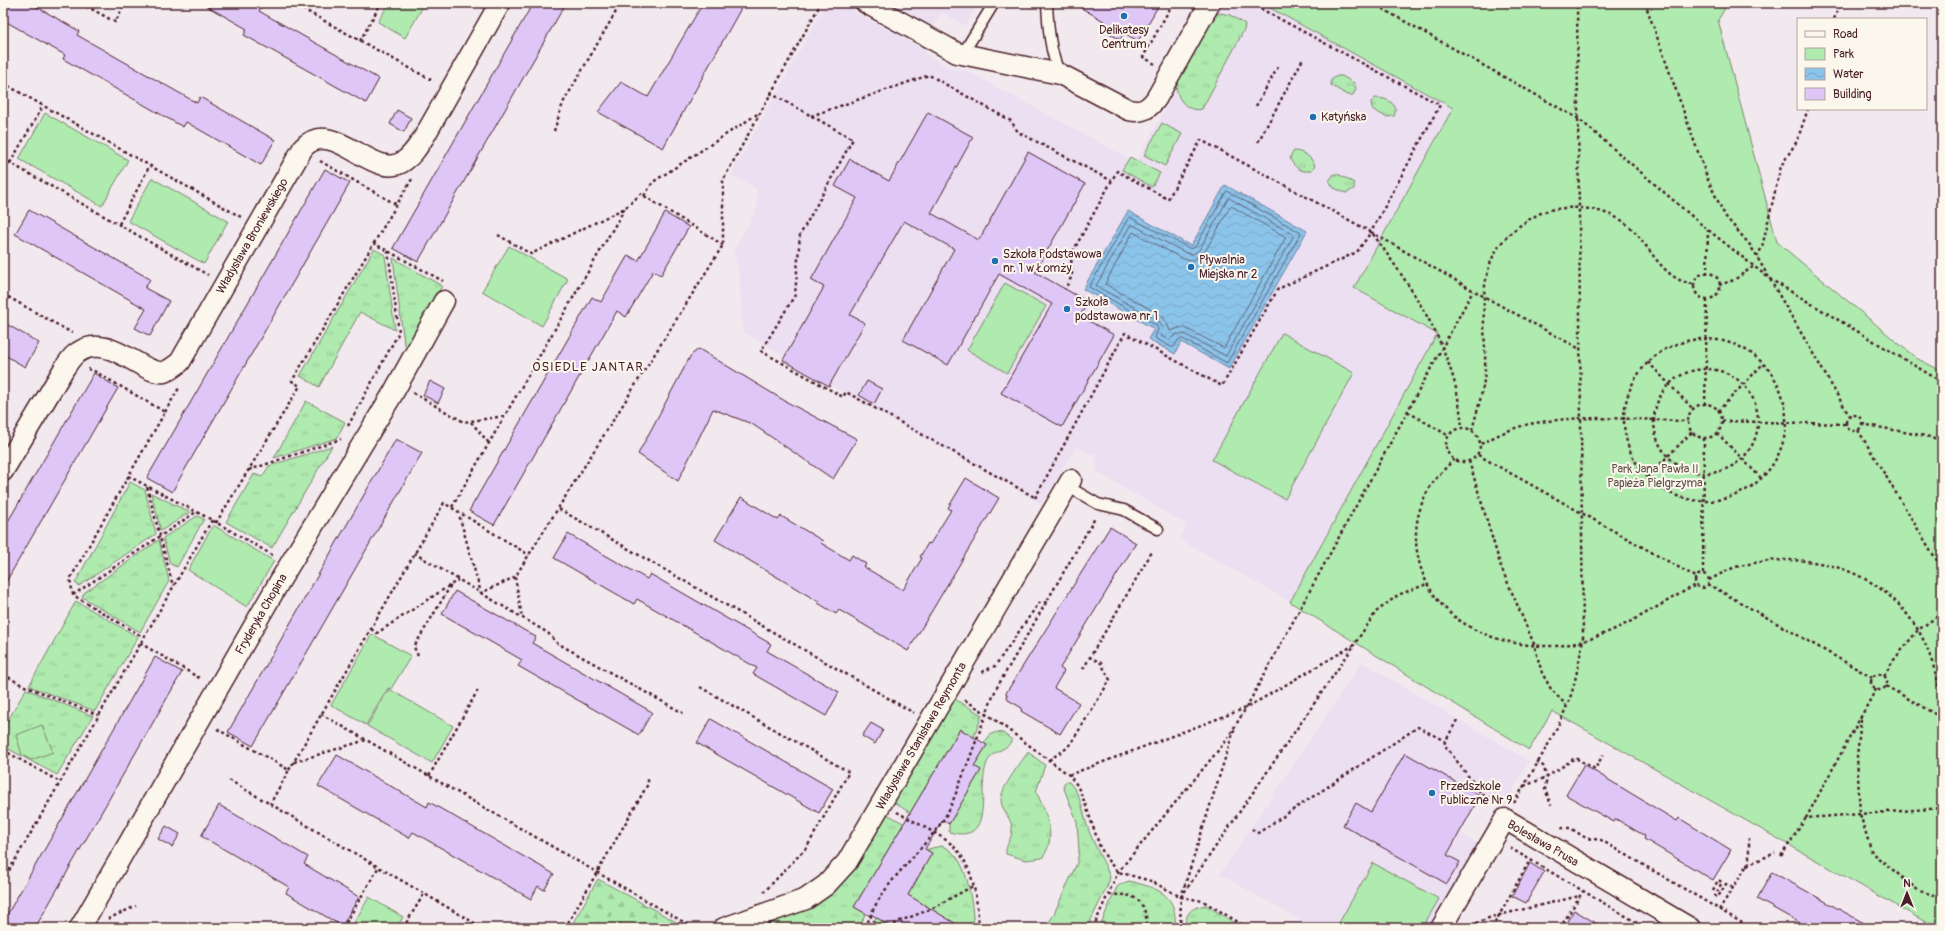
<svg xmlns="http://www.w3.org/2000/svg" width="1945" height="931" font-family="Pangolin,sans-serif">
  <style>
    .built { fill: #ecdff1 }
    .grass { fill: url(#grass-tufts); stroke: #7c846d }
    .forest { fill: url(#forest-firs); stroke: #7c846d }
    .park { fill: #afeaaf; stroke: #7c846d }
    .water { fill: url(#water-waves); stroke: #71829e }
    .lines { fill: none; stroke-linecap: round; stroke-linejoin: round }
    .shore { stroke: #646177; stroke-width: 1 }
    .building { fill: #dec7f7; stroke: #4a1f2b }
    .lane-casing { stroke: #4a1f2b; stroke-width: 13 }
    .street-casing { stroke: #4a1f2b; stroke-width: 23 }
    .path { stroke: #4a1f2b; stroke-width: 2.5; stroke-dasharray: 3 3; stroke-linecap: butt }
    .lane { stroke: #fbf7ec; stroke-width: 10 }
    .street { stroke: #fbf7ec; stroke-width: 20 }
    .poi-dot { fill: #1f6fb2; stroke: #fbf7ec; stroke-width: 1.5 }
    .labels { text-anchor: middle; stroke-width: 4; stroke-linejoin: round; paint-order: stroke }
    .poi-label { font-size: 12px; fill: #4a1f2b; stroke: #fbf7ec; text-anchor: start }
    .street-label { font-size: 12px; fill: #4a1f2b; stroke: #fbf7ec }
    .park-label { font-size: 12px; fill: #63524c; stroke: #fbf7ec }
    .neighbourhood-label { font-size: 13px; letter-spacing: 1px; fill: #4a1f2b; stroke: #fbf7ec }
  </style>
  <defs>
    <pattern id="grass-tufts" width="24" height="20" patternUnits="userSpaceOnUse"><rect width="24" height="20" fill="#afeaaf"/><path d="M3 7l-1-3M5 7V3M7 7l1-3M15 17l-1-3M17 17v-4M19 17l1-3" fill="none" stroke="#98c897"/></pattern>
    <pattern id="forest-firs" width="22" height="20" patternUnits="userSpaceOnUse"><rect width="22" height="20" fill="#afeaaf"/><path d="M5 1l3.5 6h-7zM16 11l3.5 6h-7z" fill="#98c897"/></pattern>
    <pattern id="water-waves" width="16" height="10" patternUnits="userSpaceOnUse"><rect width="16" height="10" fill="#8bc4ea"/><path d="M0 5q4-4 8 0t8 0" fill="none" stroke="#79a8c9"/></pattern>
  </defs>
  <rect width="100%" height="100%" fill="#f2e9ef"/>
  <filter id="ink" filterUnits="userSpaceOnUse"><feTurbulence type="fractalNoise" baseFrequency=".025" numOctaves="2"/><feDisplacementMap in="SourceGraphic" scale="8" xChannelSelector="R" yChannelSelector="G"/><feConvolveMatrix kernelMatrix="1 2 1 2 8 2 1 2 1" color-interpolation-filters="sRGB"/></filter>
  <g filter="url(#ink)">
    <path class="built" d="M826,3H838L924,49L926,54L951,69H963L1136,162L1223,3H1261L1453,108L1354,288L1437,333L1290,602L1179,539L1187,525L1097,472L1096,456L1076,447L1042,504L848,396L743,331L739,273L734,250L757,209V189L731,175Z
      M892,3H978L965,26L942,12L933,26Z
      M1362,662L1529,761L1506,804L1484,792L1460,833L1482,847L1433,928H1313L1220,874Z"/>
    <path class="grass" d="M1220,13L1230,15L1245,24L1244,30L1202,109C1187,113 1176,98 1176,84L1214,15Z
      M1337,76H1342L1354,83L1356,89L1353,95H1347L1331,85V80Z
      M1375,98C1384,98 1392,100 1396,109L1394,116L1386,117L1372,109L1371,102Z
      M1162,123L1182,134L1165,166L1144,155Z
      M1294,151C1303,151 1313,158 1315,166L1312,170C1303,174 1292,167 1290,157Z
      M1130,157L1160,173L1152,187L1122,170Z
      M1334,174H1338L1354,183V189L1346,193L1334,188L1329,181Z
      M374,249L385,255L395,330L360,312L319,387L300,376Z
      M393,258L442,286L407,347L404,343Z
      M306,401L345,422L337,438L274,458Z
      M332,446L272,548L226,522L254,474L262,477L269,466Z
      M130,482L145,490L156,534L79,586L75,583Z
      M151,493L190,512L161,531Z
      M197,516L204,519L177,567L170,564L163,538Z
      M159,540L169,581L140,632L82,597L85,592Z
      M76,601L138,637L95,711L29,686Z
      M26,689L93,716L57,775L3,746V729Z
      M953,698L982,715L973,740L923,821L892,801Z
      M997,732L1003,733L1012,740C1007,751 995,749 989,759C974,782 999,846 949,832V820L983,744L991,734Z
      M1028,752L1045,765L1036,792C1046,811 1058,839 1042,858L1026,860L1006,854C1005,845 1012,839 1012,830C1013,820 1002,811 1001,801C1000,788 1021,763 1028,752Z
      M1065,782H1069C1082,795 1083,815 1089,831C1095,847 1104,861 1110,877L1108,885L1087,928H1045L1053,916L1077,863L1079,851L1077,822L1063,786Z
      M887,814L912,828L867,908L860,928H788L786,927L768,928L770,923L777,919L805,910L821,901Z
      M941,846C969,853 972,904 974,928H871L883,903L921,855L928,849Z
      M1129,881C1158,888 1178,894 1175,928H1099L1117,887L1121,884Z
      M1206,905L1243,928H1185C1186,912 1190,908 1206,905Z"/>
    <path class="forest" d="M598,879L680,924L671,928H570Z"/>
    <path class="park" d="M389,3H425L405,38L378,22Z
      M1261,3H1728L1718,20L1777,242L1916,358L1942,371V928H1936L1552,711L1529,750L1290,602L1437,334L1354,288L1453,108Z
      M45,113L128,160L102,206L19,159Z
      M152,178L228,221L204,264L128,221Z
      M509,246L568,279L542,326L482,291Z
      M1005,283L1046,306L1007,373L967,350Z
      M1282,333L1354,373L1285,499L1212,460Z
      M213,525L274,561L247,607L188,570Z
      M372,634L411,656L391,689L388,688L366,725L331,705Z
      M389,689L453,726L432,763L367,726Z
      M42,725L53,752L31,760L22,755L16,735Z
      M1373,863L1439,899L1422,928H1336Z
      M369,897L403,917L397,928H351Z"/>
    <path class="water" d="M1225,185L1307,231L1229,369L1181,342L1175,354L1148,339L1154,329L1083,289L1128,211L1191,246Z"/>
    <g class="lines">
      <path class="shore" d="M1227,191L1301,233L1227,363L1183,339L1178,340L1174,347H1171L1155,338L1158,329L1156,325L1089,287L1129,217L1191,249L1195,247Z
        M1229,198L1294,235L1226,356L1184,334H1177L1169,340L1161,336L1162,327L1159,321L1096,286L1131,224L1186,253L1193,254L1199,250Z
        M1231,206L1286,237L1224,348L1185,328H1179L1170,331L1167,323L1162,316L1105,284L1133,232L1183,259L1194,260L1204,253Z"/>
    </g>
    <path class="building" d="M3,3H30L79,31L77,35L197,103L200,97L275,140L261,165L186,122L183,127L63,59L65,55L3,20Z
      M201,3H263L259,11L379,79L366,103L244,35L247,29Z
      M533,3H566L418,262L393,248Z
      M703,3H744L663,148L598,112L621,82L648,97Z
      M1073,3H1160L1138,41L1124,33L1120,40L1103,29L1107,23Z
      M397,110L411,118L404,132L390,124Z
      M928,112L973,137L931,213L979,240L1028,152L1085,184L1035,272L1088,302L1080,316L1114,335L1062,427L1001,393L1052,304L999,274L948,365L903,340L954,249L904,221L850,315L865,323L829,386L783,360L824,287L811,280L857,198L835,186L850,159L889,181Z
      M325,169L350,183L172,492L147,478Z
      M29,210L150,279L145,288L169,301L150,336L135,328L146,309L15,234Z
      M665,213L689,227L661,275L653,271L626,317L617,311L494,525L469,511L592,297L601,302L628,255L638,261Z
      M3,322L39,343L25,367L3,354Z
      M699,349L785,401L857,439L833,479L752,424L713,409L678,481L638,454L691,355Z
      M94,373L118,388L3,587V530Z
      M430,381L445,389L438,403L423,395Z
      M867,381L882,389L874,404L859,395Z
      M396,439L422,453L253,746L228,732Z
      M966,478L999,498L908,651L839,610L836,614L818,603L819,602L715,540L741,497L778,520L781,516L823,541L821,543L849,560L852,555L866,564L864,567L903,590L922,558L920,557L928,543L930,544L951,510L948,508Z
      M1110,527L1136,543L1060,668L1064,671L1054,688L1079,703L1060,734L1021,711L1022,708L1008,700L1006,693Z
      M568,534L647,579L650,574L771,644L767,651L839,692L826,716L753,674L757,668L637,599L634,604L554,558Z
      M455,591L536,637L532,643L652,712L639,735L518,666L522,660L442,614Z
      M155,657L182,672L35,928H18L4,920Z
      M711,719L833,789L819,813L697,743Z
      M871,723L883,730L875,744L862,736Z
      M960,729L987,745L974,766L981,770L949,824L943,820L925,849L932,853L908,895L963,928H893L871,914L870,916L854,907Z
      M1405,753L1480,796L1447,855L1460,862L1447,884L1343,825L1356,803L1371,812Z
      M337,755L427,807L429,802L554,874L544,890L538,886L531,899L413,832L409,838L318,786Z
      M1584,765L1677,821L1679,818L1731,850L1713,880L1644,839L1645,836L1616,819L1614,822L1566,795Z
      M219,805L308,857L304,864L359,897L342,926L286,893L289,887L201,836Z
      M166,826L180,834L172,847L158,839Z
      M1530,863L1544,872L1526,903L1512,896Z
      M1772,872L1873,928H1809L1757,899Z
      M1574,910L1604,928H1563Z"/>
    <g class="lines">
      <defs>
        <path id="lane" d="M1047,3C1048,26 1050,53 1060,74
          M962,55L994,3
          M1067,486L1098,504L1124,510L1158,529"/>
        <path id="street" d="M866,3L957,53L1060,74L1129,110C1142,113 1148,109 1156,99L1210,3
          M3,471L65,367C68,363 72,356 77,353C99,337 123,355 143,366C149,369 156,373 164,372C170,370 175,366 180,362L303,148C333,115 374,183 404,161C413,155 418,146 424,137L500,3
          M80,928L281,579L392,395L444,301
          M724,928L806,899L826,885L847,862L1071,480
          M1441,928L1505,819L1690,928"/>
      </defs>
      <use href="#lane" class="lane-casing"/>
      <use href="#street" class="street-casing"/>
      <path class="path" d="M81,3L115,22L126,3
        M292,3L433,81
        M1250,3L1440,105L1371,232
        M1372,3L1579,119L1702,225L1770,279L1942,382
        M1645,3L1708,180L1725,216L1750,245L1850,417
        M1834,19L1841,3
        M360,41L381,3
        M1155,64L1143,57L1173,3
        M3,83L241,217
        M770,93L853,139L800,235L795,295L761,351L843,397L846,392L1036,498
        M1256,106L1278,67
        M811,116L929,75L1011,121L1018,132L1112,181
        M554,131L563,103L621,3
        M1258,142L1303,59
        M3,159L208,275
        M320,161L397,205
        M10,163L43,106
        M644,196L653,182L759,113
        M119,224L149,167
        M1371,232L1483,296L1580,349
        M1373,234C1402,275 1434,319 1450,368C1457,387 1460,407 1462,427
        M498,235L531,254L625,208L641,194L723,245
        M373,243L443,281
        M1757,257L1762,247L1781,166L1797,141L1808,109
        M1694 286a13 13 0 1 1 26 0a13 13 0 1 1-26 0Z
        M1707,274L1708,230
        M1719,285L1734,280L1754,266
        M3,294L72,333
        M1624 420a81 81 0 1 1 162 0a81 81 0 1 1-162 0Z
        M1648,362L1693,409
        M1654 421a52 52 0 1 1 104 0a52 52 0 1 1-104 0Z
        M88,369L94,371L165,412L70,579L73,595L143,637
        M413,393L464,422L505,416
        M1688 421a17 17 0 1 1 34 0a17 17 0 1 1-34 0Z
        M1705,405L1707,299
        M1718,411L1763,364
        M165,412L179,388
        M1408,412L1449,436
        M1846 423a8 8 0 1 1 16 0a8 8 0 1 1-16 0Z
        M1722,421L1846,424
        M471,422L489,443
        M1862,424L1930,437L1942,443
        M348,426L399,332L388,251
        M1446 445a17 17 0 1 1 34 0a17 17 0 1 1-34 0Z
        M1472,430C1477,411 1484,390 1485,370C1487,320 1470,262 1518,227C1528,220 1538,213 1550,210C1574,205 1600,208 1621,220C1649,238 1658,280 1694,284
        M1858,430L1942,569
        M1717,433L1761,478
        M1481,444C1497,435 1516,426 1535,423C1585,414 1637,420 1688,421
        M1478,455L1696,577
        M1454,459C1446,468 1436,477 1430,487C1417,508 1413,533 1418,557C1431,620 1492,647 1552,646C1601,645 1654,607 1696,585
        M1469,461L1501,567L1534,644L1542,673L1551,689L1566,705
        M249,470L341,439
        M128,476L212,520L274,556
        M1647,477L1692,432
        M147,487L173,586
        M1035,498L1125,333L1222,386L1278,289L1357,252L1371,232L1201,140L1168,199L1117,171L1071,255L1072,276L1065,289
        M452,507L625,208
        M559,509L914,713
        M458,511L481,593L515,577L723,245V180L821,3
        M216,523L300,386L292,381L412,179
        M414,553L548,633L557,643L683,713
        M1703,573L1704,438
        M1695 581a7 7 0 1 1 14 0a7 7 0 1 1-14 0Z
        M515,577L522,617
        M1709,580C1719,575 1730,568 1740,566C1808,549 1881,568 1918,630C1931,652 1937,677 1942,702
        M1708,584L1873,678
        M73,595L196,512
        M371,629L377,633L458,580
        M140,643L201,679
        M418,656L414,647L451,585
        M1083,669L1152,552
        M982,672L995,666L1039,603L1048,602
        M3,674L22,685L98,715
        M1871 682a8 8 0 1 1 16 0a8 8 0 1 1-16 0Z
        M1884,676L1893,661L1918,630L1942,613
        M1886,686L1942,718
        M700,687L849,772L807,847L764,892
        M1876,689L1806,818L1942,808
        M965,700L987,714L1069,775L1077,785L1085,803L1100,847L1109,862L1118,872L1151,881L1181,897L1203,901L1248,928
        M321,714L694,928
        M1861,719L1857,756L1860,814L1872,853L1919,891L1942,897
        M1457,720L1444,744L1481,793L1497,803
        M217,729L289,770L270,804
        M3,750L60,782
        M1049,760L1067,748L1073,740L1110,680L1101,663L1090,657
        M1537,761L1543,766L1547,777L1545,789L1551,805
        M294,762L366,740
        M289,770L444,503L529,555
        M1069,775L1246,708L1354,645L1376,612L1398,595L1427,584
        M429,776L478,690
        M229,780L483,928
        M1524,786L1547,777L1575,758L1595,769L1603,755
        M1514,803C1534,768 1559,731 1572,692C1577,674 1580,656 1583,638L1577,3
        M897,812C914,822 934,831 950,843C974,863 977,899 979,928
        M1561,828H1570L1586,838L1601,840L1751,928
        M1252,829L1258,833L1418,727L1445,741
        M1510,848L1646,928
        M1781,856L1806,818
        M1747,865L1775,853
        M3,881L212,520
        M1713,890L1718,880L1722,882L1715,896L1718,897L1726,884L1733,887
        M1109,895C1136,893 1146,899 1147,928
        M1181,897L1353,647
        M1719,910L1749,862V838
        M870,915L878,928
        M108,919L136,906
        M170,926L174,928
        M343,928L378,868
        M403,928L424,894
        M565,928L648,784V777
        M866,928C879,883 921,855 945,817C952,805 957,790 962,778C974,748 984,718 996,689L1095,518
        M889,928L900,921L931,909L973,886
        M1093,928L1118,872L1226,741L1246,708L1473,291
        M1180,928L1181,897L1235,727
        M1465,928L1491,917L1579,896
        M1492,928L1530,860
        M1560,928L1583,891"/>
      <use href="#lane" class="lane"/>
      <use href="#street" class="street"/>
    </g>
  </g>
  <g class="poi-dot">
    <circle cx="1124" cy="16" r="4"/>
    <circle cx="1313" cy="117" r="4"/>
    <circle cx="995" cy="261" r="4"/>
    <circle cx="1191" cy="267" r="4"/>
    <circle cx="1067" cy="309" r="4"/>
    <circle cx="1432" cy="793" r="4"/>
  </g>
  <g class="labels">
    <g class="poi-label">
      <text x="1124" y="34" text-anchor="middle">Delikatesy<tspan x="1124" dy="14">Centrum</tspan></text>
      <text x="1321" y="121">Katyńska</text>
      <text x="1003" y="258">Szkoła Podstawowa<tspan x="1003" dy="14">nr. 1 w Łomży</tspan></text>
      <text x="1199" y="264">Pływalnia<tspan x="1199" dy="14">Miejska nr 2</tspan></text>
      <text x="1075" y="306">Szkoła<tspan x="1075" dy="14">podstawowa nr 1</tspan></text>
      <text x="1440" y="790">Przedszkole<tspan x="1440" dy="14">Publiczne Nr 9</tspan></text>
    </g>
    <g class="street-label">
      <text transform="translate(252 236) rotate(-60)" y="4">Władysława Broniewskiego</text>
      <text transform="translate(261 614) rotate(-60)" y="4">Fryderyka Chopina</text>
      <text transform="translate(921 736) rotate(-60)" y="4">Władysława Stanisława Reymonta</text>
      <text transform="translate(1543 843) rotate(30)" y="4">Bolesława Prusa</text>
    </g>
    <g class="park-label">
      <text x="1655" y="473">Park Jana Pawła II<tspan x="1655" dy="14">Papieża Pielgrzyma</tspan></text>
    </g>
    <g class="neighbourhood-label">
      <text x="588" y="371">OSIEDLE JANTAR</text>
    </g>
  </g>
  <rect width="1945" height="931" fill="none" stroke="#fbf7ec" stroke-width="16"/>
  <rect x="8" y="8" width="1929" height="915" fill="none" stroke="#4a1f2b" stroke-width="1.5" filter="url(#ink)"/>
  <rect x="1797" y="18" width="130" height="92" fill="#fbf7ec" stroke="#b4a19f"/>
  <rect x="1805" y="31" width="20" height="6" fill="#fbf7ec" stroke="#b4a19f"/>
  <text x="1833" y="38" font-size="12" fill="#4a1f2b">Road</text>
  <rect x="1805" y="48" width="20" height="12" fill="#afeaaf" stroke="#b4a19f"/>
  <text x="1833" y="58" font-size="12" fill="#4a1f2b">Park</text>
  <rect x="1805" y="68" width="20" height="12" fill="url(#water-waves)" stroke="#b4a19f"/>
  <text x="1833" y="78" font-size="12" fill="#4a1f2b">Water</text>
  <rect x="1805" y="88" width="20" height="12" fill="#dec7f7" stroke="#b4a19f"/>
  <text x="1833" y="98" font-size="12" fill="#4a1f2b">Building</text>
  <g transform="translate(1907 893)" stroke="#fbf7ec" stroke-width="3" paint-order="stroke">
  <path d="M0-3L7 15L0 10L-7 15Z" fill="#4a1f2b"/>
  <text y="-6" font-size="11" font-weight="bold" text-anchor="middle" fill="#4a1f2b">N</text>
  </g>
</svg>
